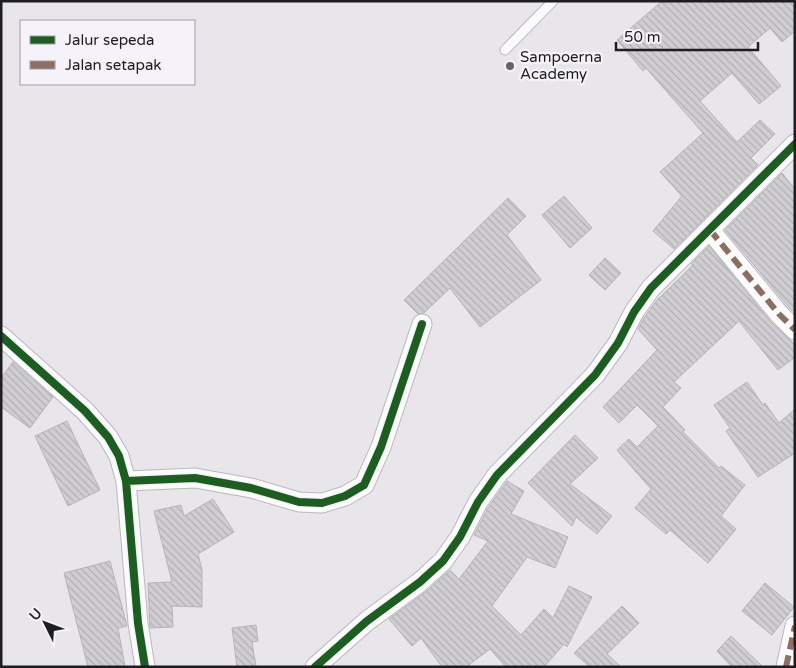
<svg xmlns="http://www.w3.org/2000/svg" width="796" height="668" font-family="'Varela Round',sans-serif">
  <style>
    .building { fill: url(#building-back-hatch); stroke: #b4b3b6 }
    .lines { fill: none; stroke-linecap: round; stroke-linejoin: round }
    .lane-casing { stroke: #bab8bc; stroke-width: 11 }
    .street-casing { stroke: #bab8bc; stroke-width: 21 }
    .lane { stroke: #fcfbfc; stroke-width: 9 }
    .street { stroke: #fcfbfc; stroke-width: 19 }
    .quiet { stroke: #8d6e63; stroke-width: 6; stroke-dasharray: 12 6; stroke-linecap: butt }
    .cycleway-casing { stroke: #f5f3f9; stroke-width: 11 }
    .cycleway { stroke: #1b5e20; stroke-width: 8 }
    .poi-dot { fill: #656366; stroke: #f5f3f9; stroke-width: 2 }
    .labels { text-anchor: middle; stroke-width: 4.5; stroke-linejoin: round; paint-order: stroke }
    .poi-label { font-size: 15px; fill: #1e1d1f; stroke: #f5f3f9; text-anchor: start }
  </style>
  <defs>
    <pattern id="building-back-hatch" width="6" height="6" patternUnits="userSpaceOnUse" patternTransform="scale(1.25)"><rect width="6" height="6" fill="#d0ced2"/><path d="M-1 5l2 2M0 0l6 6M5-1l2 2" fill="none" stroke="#b2b0b4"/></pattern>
  </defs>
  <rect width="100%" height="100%" fill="#e8e6eb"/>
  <path class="building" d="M662,1H795V31L782,42L770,28L748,47L781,86L759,104L732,73L700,101L737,142L760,120L775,134L751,158L758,165L674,249L653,231L682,196L660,172L703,133L646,68L643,71L617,40Z
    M782,173L795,189V309L792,311L725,230Z
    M564,196L592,228L570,248L542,215Z
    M508,198L526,216L507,235L541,280L480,327L450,288L424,313L418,314L404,300Z
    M709,246L770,321L795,345V357L778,370L739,321L674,382L681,388L663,407L685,430L683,432L719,468L721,466L745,485L721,516L736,529L708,563L670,530L666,534L635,508L651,489L617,450L629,439L637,447L658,426L637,405L619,423L603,407L657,350L638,329L644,318L657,300L693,265L691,264Z
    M605,258L621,273L605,290L589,275Z
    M13,362L53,397L30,428L1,407V378Z
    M747,382L763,405L765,403L779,423L795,409V453L758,477L726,431L730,428L714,405Z
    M67,421L100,490L68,506L35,436Z
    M575,435L598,458L570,484L612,516L597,534L576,517L572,526L528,483Z
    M507,481L524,491L511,514L568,537L555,568L527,557L492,606L521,635L544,609L553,618L569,586L592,597L567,647L564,644L544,667H506L490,649L466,667H442L421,638L412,646L389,619L427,591L450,570L459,579L488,541L474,535L488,508Z
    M213,499L234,532L198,554L202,570V607L172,606L173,627L150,628L148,583L172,582L154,511L181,505L184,516Z
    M110,561L127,626L118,628L125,667H88L64,573Z
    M765,583L794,607L772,635L742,611Z
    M622,606L639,623L607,654L621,667H590L574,653Z
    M256,625L258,641L252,642L256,667H237L232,628Z
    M731,636L763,667H732L717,651Z"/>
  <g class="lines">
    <defs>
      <path id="lane" d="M505,50L553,1"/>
      <path id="street" d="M710,230L779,314L795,330
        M1,336L85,411L108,437L119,456L126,481L138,623L145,667
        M126,481L195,478L251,488L299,502L322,503L345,496L364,485L381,447L422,324
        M315,667L367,621L420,582L443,561L460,537L478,502L497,475L595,375L618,343L634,312L651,288L795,144
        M786,667L795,626"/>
    </defs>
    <use href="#lane" class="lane-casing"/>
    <use href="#street" class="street-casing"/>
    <use href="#lane" class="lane"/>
    <use href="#street" class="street"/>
    <path class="quiet" d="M710,230L779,314L795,330
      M786,667L795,626"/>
    <defs>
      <path id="cycleway" d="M1,336L85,411L108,437L119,456L126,481L138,623L145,667
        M126,481L195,478L251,488L299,502L322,503L345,496L364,485L381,447L422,324
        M315,667L367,621L420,582L443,561L460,537L478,502L497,475L595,375L618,343L634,312L651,288L795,144"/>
    </defs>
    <use href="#cycleway" class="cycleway-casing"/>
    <use href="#cycleway" class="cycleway"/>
  </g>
  <circle class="poi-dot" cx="510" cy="66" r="5"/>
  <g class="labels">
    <g class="poi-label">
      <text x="520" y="62">Sampoerna<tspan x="520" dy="17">Academy</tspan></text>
    </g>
  </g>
  <rect width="796" height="668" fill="none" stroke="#1e1d1f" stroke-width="5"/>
  <rect x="20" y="20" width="175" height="65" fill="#f5f3f9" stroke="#9f9da2"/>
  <rect x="30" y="36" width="25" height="8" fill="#1b5e20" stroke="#9f9da2"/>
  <text x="65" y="45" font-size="15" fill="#1e1d1f">Jalur sepeda</text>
  <rect x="30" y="61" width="25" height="8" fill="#8d6e63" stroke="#9f9da2"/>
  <text x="65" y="70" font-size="15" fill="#1e1d1f">Jalan setapak</text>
  <g transform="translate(45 623) rotate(312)" stroke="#f5f3f9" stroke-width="4" paint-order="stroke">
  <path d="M0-4L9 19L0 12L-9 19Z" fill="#1e1d1f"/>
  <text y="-8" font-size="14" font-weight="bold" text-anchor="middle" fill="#1e1d1f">U</text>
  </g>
  <path d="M616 42v8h142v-8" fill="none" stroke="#1e1d1f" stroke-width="2.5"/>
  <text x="624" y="42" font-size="15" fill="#1e1d1f" stroke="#f5f3f9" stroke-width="4" paint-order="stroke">50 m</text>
</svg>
